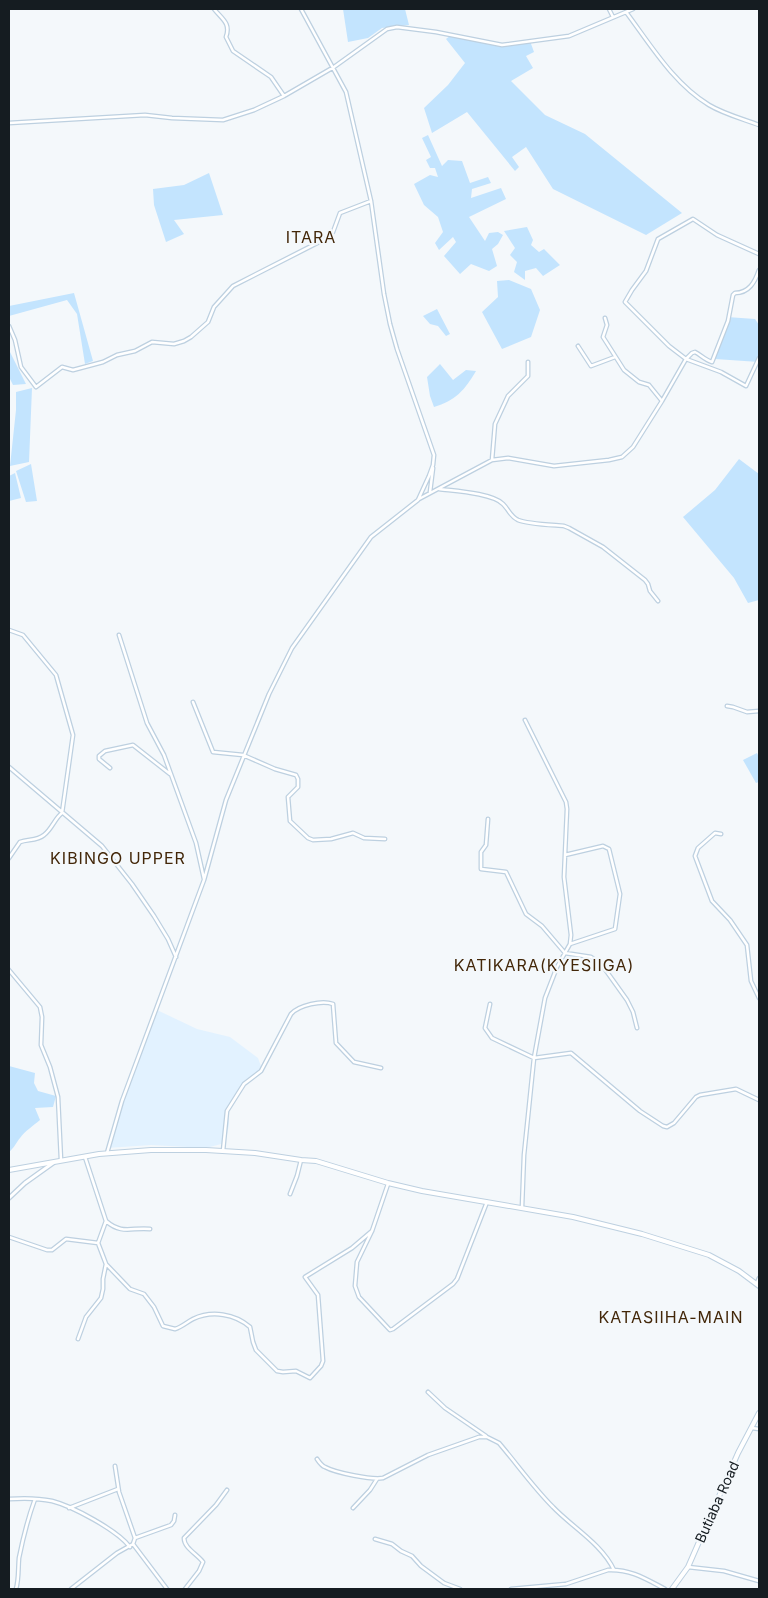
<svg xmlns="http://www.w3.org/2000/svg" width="768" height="1598" font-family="Inter,sans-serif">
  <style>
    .built { fill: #e2f2ff }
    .green { fill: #c3e4fe }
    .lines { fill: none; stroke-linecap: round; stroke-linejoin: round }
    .minor-casing { stroke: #bdd0e0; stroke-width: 5 }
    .tertiary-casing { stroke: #bdd0e0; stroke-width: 5.5 }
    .secondary-casing { stroke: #bdd0e0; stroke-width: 6 }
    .minor { stroke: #fff; stroke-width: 2.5 }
    .tertiary { stroke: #fff; stroke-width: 3 }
    .secondary { stroke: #fff; stroke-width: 4 }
    .labels { text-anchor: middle; stroke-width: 4.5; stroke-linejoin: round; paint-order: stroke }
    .street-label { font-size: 14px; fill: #151c21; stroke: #f4f8fb }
    .quarter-label { font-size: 16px; letter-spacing: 1px; fill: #432709; stroke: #f4f8fb }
  </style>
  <rect width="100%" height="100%" fill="#f4f8fb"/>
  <path class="built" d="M157,1010L197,1029L230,1037L258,1058L262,1069L245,1080L229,1108V1125L225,1143L206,1148L151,1145L107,1148Z"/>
  <path class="green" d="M343,9H405L409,25L382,28L368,38L348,42Z
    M451,35L500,45L530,41L534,52L526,56L533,68L511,81L545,115L585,134L682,213L646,235L553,189L526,147L512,157L519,167L515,171L467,112L432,133L424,108L448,85L465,63L446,39Z
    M428,135L442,166L448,160L462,161L470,183L488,177L491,183L472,189L471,198L501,188L506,199L469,217L485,241L489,233L498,232L503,235L498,244L492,249L497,266L489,271L471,264L460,274L444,256L456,242L453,237L439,250L435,243L443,232L438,217L424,205L414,184L430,175L438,177L435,168H430L426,160L431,157L422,138Z
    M209,173L223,215L174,220L184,234L166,242L154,205L153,189L184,185Z
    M527,227L533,240L531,245L539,252L544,249L560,265L543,276L536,268L525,271V280L514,272L517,262L510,255L515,248L504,231Z
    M509,280L531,289L540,310L531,337L502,349L482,312L498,297L497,281Z
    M74,293L93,361L85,364L77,314L67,300L9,316V306Z
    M437,309L450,334L446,336L438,326L430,324L423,316Z
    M727,317L755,319L759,325V362L715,359Z
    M9,350L26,384L13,385L9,377Z
    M440,364L453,380L466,370L476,371C465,390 455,401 434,407L430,396L427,377Z
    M32,388L29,462L10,466L16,410V392Z
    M739,459L759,474V600L748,603L734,578L683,517L715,490Z
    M31,464L37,501L26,502L16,471Z
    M15,473L21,498L9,501V476Z
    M757,753L759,757V782L756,783L743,760Z
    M9,1066L35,1073L34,1083L38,1091L56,1096L53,1107L35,1108L40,1120C33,1126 25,1131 20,1138C16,1143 14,1148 9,1152Z"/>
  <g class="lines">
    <defs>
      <path id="minor" d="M214,9C222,19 231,23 226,37L233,51L271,77L284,96
        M609,9L613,17
        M626,12C650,44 673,83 709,105C724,114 743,119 759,125
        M9,123L145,115L172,118L223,120L254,110L284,96L334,67L387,29L397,27L436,32L502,45L569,36L633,9
        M759,270C755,282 749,293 735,293L733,295L728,321L712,362C705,360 701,355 695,352L692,353L686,359L721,372L746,386L759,358
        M605,318L607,325L603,337L624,370L639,382L649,385L662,401
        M9,326L15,340L21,367L36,387L62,367L73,370L103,362L117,355L135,351L152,342L174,344L184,341L191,337L208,322L214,307L233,286L327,238L333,232L340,213L371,201
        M578,346L591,366L615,357
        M492,460L495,424L508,396L528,376V362
        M439,489C454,491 492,493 503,504C509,510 510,516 518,520C527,524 553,525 564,526L569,528L603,547L645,580L648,584L650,591L658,601
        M430,492L433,468
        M419,499L492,460L508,458L554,466L609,460L622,457L633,447L662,401L686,359L669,346L625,302L632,290L646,271L658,239L693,219L717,235L759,254
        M9,630L23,635L56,675L73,735L62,813C55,818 52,829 44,835C37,841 28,839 20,842L9,858
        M119,635L147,723L164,755L196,843L204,879
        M193,702L213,752L243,755L275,769L296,775L298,779V787L288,797L290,821L308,838L313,840L331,839L353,833L364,838L385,839
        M727,706L733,707L747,712L759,711
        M9,767L102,846L132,884L154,916L168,939L176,957
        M110,768L99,759V756L105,751L133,745L170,774
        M488,819L486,845L481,852V869L506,872L526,914L542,926L565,953L591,957L602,965L627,1000L633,1012L637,1028
        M721,834L715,833L698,848L695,856L712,901L730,920L747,945L751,981L759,998
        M565,855L603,846L609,849L620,894L615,929L570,944
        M9,970L40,1007L42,1017L41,1045L50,1067L58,1097L61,1160
        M490,1004L485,1028L492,1038L534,1058L571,1053L640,1111L663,1126L667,1127L674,1123L696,1097L700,1095L736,1089L759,1100
        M223,1151L227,1111L244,1084L261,1071L291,1014C299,1005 322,1000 333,1004L336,1043L354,1062L381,1068
        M107,1153L122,1101L204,880L226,800L269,694L292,648L371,537L418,500L429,476L433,465L434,455L397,349L390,324L384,294L371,201L346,92L301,9
        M85,1157L106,1221C122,1235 132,1227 150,1229
        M388,1184L372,1231L357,1262L355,1286L359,1297L390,1330L393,1329L453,1284L457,1279L487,1202
        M290,1194L297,1176L301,1160
        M522,1207L524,1155L534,1058L545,998L557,967L570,944L571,935L564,877L567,809L566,802L525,720
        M106,1221L98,1243L106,1264L130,1289L144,1294L154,1307L163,1326L175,1329C182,1327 187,1322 193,1319C212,1310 235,1314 250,1327L253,1342L256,1350L277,1371L283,1372L296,1371L310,1378L321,1366L323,1361L318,1295L305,1277L352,1248L372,1231
        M9,1237L47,1250H52L66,1239L98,1243
        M757,1283L759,1278
        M78,1339L86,1317L101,1298L103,1289V1279L106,1264
        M428,1392L445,1408L486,1436
        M752,1428L759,1429
        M317,1459C319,1462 322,1466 325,1467C336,1473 372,1480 383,1478L428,1455L479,1437H487L499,1443C517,1464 533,1487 553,1507C572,1527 602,1544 614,1570
        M115,1466L119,1492L135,1538
        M9,1499C23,1498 38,1498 52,1501C72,1506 117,1530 130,1547
        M69,1508L118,1489
        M353,1508L370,1490L377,1479
        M375,1539L392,1544L401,1551L412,1556L421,1566L444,1583L460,1589
        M133,1544L135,1538L171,1525L174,1521L175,1515
        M688,1567L724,1571L759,1581
        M16,1589C19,1579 18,1569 19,1558C23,1538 28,1518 35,1499
        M71,1589L117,1553L133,1544L167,1589
        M185,1589L199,1571L203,1562C197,1554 184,1548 184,1538L216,1505L227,1490
        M511,1589L566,1584L608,1570C631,1569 646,1579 665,1589"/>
      <path id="tertiary" d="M9,1198L25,1183L53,1163"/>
      <path id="secondary" d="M9,1170L99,1154L151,1150H206L255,1153L301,1160L316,1161L388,1183L422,1191L573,1217L642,1234L709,1255L739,1271L759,1286
        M672,1589L688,1567L738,1453L759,1413"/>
    </defs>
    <use href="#minor" class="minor-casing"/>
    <use href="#tertiary" class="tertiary-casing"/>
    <use href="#secondary" class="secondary-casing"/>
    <use href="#minor" class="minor"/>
    <use href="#tertiary" class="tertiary"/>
    <use href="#secondary" class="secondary"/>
  </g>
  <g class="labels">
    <g class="street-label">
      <text transform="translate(717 1502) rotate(-66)" y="5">Butiaba Road</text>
    </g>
    <g class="quarter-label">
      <text x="311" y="243">ITARA</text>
      <text x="118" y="864">KIBINGO UPPER</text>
      <text x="544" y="971">KATIKARA(KYESIIGA)</text>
      <text x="671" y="1323">KATASIIHA-MAIN</text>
    </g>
  </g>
  <rect width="768" height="1598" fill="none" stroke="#151c21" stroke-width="20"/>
</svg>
